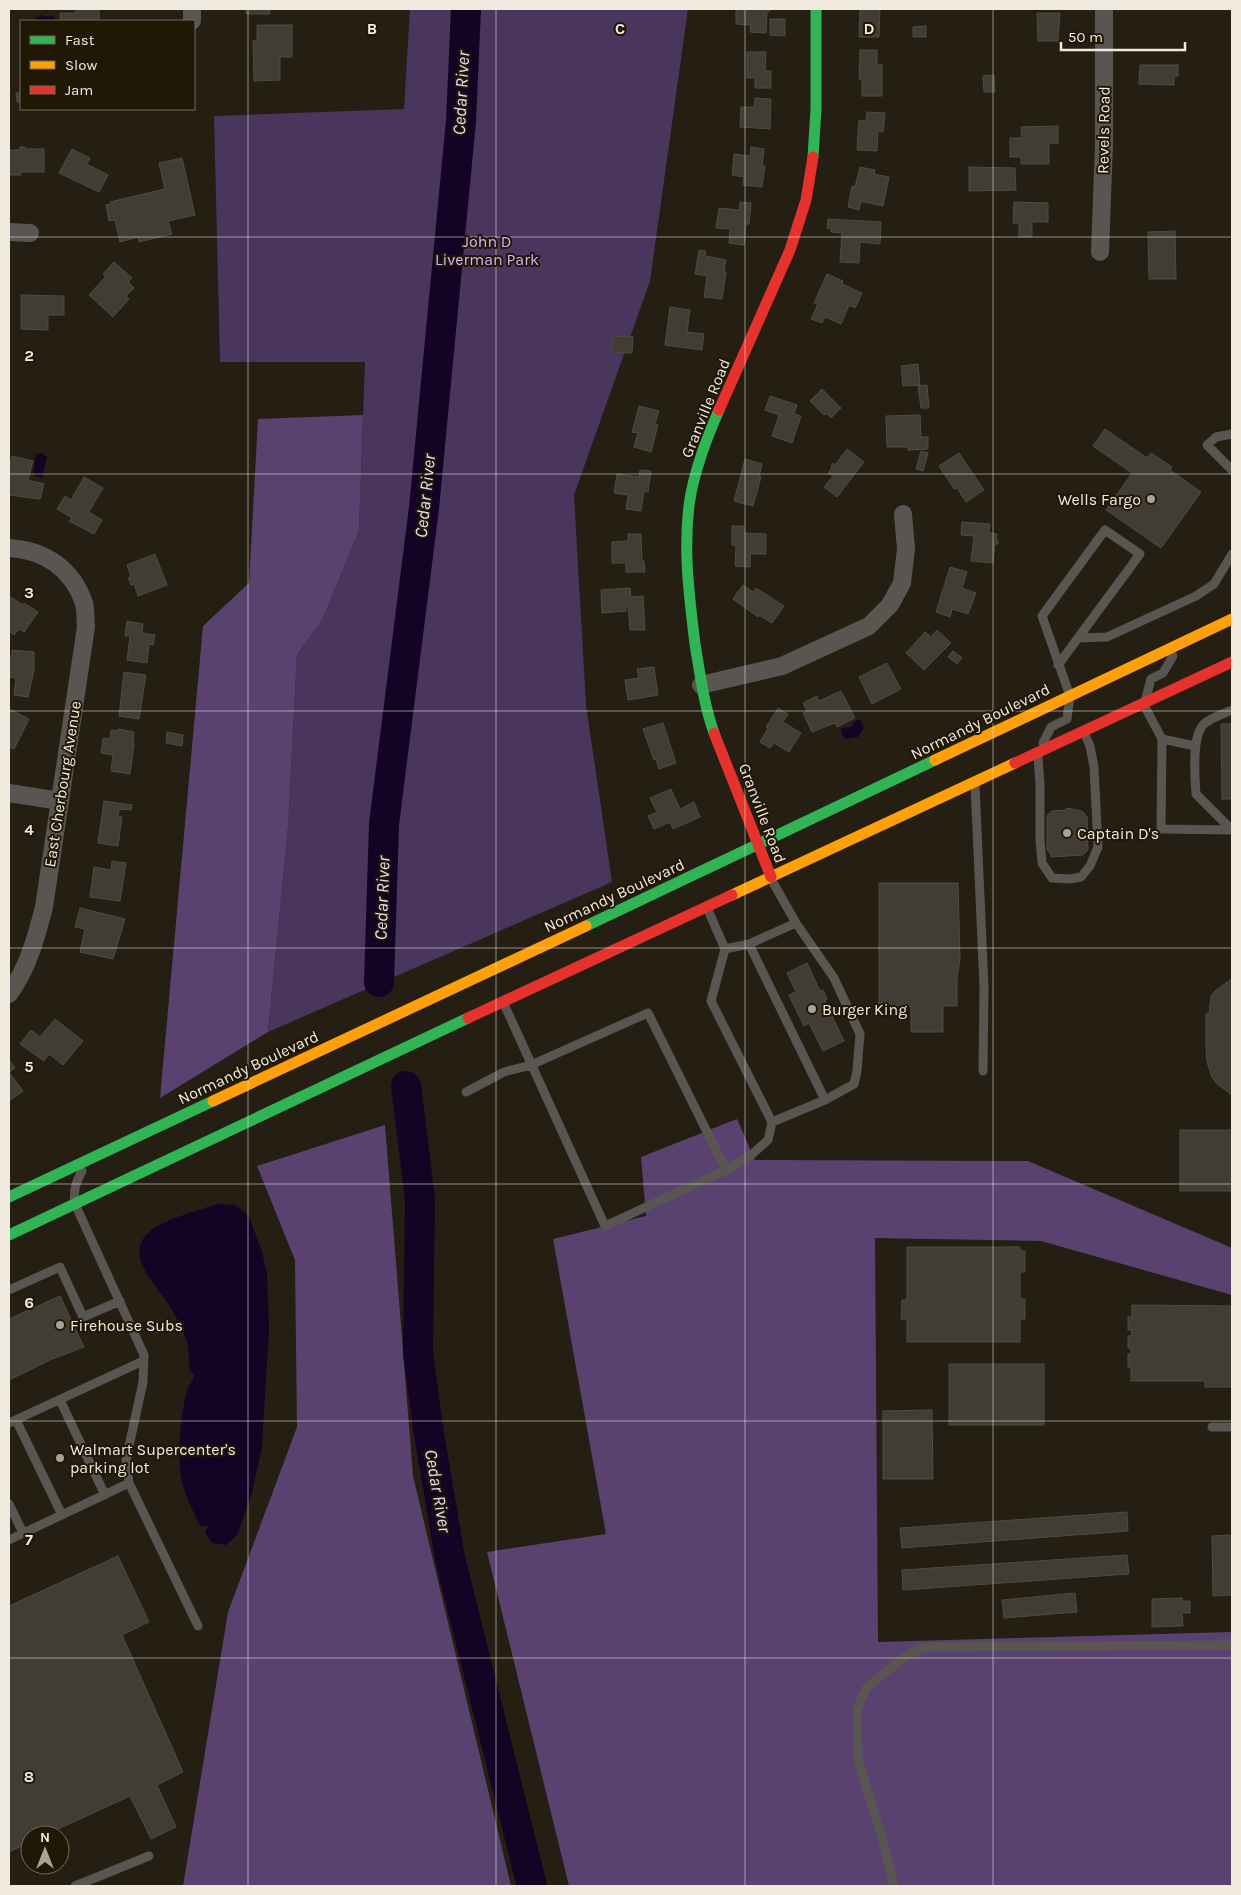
<svg xmlns="http://www.w3.org/2000/svg" width="1241" height="1895" font-family="Karla,sans-serif">
  <style>
    .green { fill: #4a355d }
    .forest { fill: #5a4270 }
    .water { fill: #150325 }
    .lines { fill: none; stroke-linecap: round; stroke-linejoin: round }
    .river { stroke: #150325; stroke-width: 30 }
    .building { fill: #413c34; stroke: #504b43 }
    .lane { stroke: #595651; stroke-width: 9 }
    .street { stroke: #595651; stroke-width: 18 }
    .fast { stroke: #30b455; stroke-width: 11 }
    .slow { stroke: #ff9f0a; stroke-width: 11 }
    .jam { stroke: #e5322d; stroke-width: 11 }
    .grid { fill: none; stroke: #f1eade; stroke-width: 1; stroke-opacity: 0.55 }
    .poi-dot { fill: #a9a397; stroke: #201705; stroke-width: 2 }
    .labels { text-anchor: middle; stroke-width: 4; stroke-linejoin: round; paint-order: stroke }
    .street-label { font-size: 16px; fill: #f1eade; stroke: #201705 }
    .park-label { font-size: 16px; fill: #d4b5f8; stroke: #201705 }
    .poi-label { font-size: 16px; fill: #f1eade; stroke: #201705; text-anchor: start }
    .water-label { font-size: 18px; font-style: italic; fill: #e9d9fb; stroke: #201705 }
    .grid-label { font-size: 16px; text-anchor: middle; font-weight: bold; fill: #f1eade; stroke: #201705; stroke-width: 4; stroke-linejoin: round; paint-order: stroke }
  </style>
  <rect width="100%" height="100%" fill="#241e13"/>
  <path class="green" d="M410,9H688L650,281L574,495L586,705L612,882L268,1032L288,827L297,655L322,620L359,531L365,362H220L214,116L404,109Z"/>
  <path class="forest" d="M363,415L359,531L322,620L297,655L288,827L268,1032L160,1098L203,626L249,583L258,419Z
    M737,1119L755,1160L1028,1161L1232,1248V1295L1041,1241L875,1238L878,1642L1232,1632V1886H569L487,1552L606,1534L553,1239L646,1216L641,1157Z
    M385,1125L413,1476L511,1886H183L228,1612L297,1427L295,1260L257,1166Z"/>
  <path class="water" d="M41,15L48,17L53,16L55,21H32Z
    M41,453L47,457L42,478L35,476L33,472L36,455Z
    M860,719L864,728L858,737L845,739L842,735L841,728L851,727L854,722Z
    M218,1204L234,1205L243,1210L250,1219L262,1252L267,1274L269,1327L262,1447L251,1496L237,1535L226,1545L212,1543L205,1533L208,1525L201,1527C193,1511 184,1494 181,1477C177,1457 181,1412 187,1392C188,1386 193,1382 194,1375L190,1370C189,1363 189,1355 188,1347C186,1335 177,1319 171,1308C158,1286 119,1253 153,1229C169,1218 199,1210 218,1204Z"/>
  <g class="lines">
    <path class="river" d="M379,982L384,824L424,508L461,121L466,9
      M406,1086L420,1200L418,1353L428,1428L450,1558L532,1886"/>
  </g>
  <path class="building" d="M76,9H99V21H60V13H76Z
    M246,9H270V14H246Z
    M736,9H770V11H767L766,33L750,32L751,25L736,24Z
    M860,9H880L879,37H859Z
    M1037,13H1060L1058,41H1038Z
    M770,19H785V36L770,35Z
    M257,25H292V57H280V80L254,81L253,41H257Z
    M926,26V37H913V27Z
    M860,50H877V65H882V96H862V79H859Z
    M747,52H766L765,71H771V88H755V78H747Z
    M1140,65H1178V76H1174V85L1139,84Z
    M994,75L995,92H984L983,76Z
    M16,93H21V102H17Z
    M755,98L771,99L770,129L740,127L741,107H754Z
    M867,112L885,113L883,132L878,131L877,151L857,150L859,120L866,121Z
    M1058,126V143H1049V164H1021V157H1010V138H1022L1021,127Z
    M20,147H25V149H44V172H21V175H9V150H20Z
    M751,147L764,149L762,166H765L762,187L743,185L744,177L732,175L734,154L750,156Z
    M72,149L90,158L87,164L108,175L99,192L59,173Z
    M182,158L195,215L168,221L172,234L139,242L138,237L120,242L115,220L109,221L106,205L111,204L110,202L165,189L159,163Z
    M860,167L875,170L874,174L889,177L883,206L861,201L859,210L848,207L852,186L855,187Z
    M969,167L1015,168L1016,190L969,191Z
    M740,202L751,203L749,224H746L744,245L729,243L730,229L716,228L719,208L739,210Z
    M1014,202L1048,203V222H1032V237H1019V223H1013Z
    M828,219L881,222L880,244L860,242L859,263L840,262L842,233L831,232V229L827,228Z
    M1175,231L1176,279H1149L1148,232Z
    M699,250L706,251L705,256L726,260L724,271L726,272L722,299L704,297L707,276L695,274Z
    M114,262L132,278L128,282L134,288L126,296L129,299L113,317L89,295L106,276L103,274Z
    M827,274L843,281L842,284L862,293L855,308L849,305L841,324L825,317L822,323L811,319L818,304L814,303Z
    M21,295L64,296V315H48V330L21,329Z
    M670,307L690,310L687,332L704,334L702,350L665,345Z
    M613,336L633,337L632,353L612,352Z
    M918,364L920,385L903,386L901,366Z
    M927,385L929,408H921L918,386Z
    M822,389L841,408L831,418L826,413L824,415L810,401Z
    M770,396L797,405L794,414L801,416L792,443L772,436L779,415L765,410Z
    M639,406L659,411L655,424L658,425L651,452L634,447L638,433L632,432Z
    M920,415L921,437H928V449L908,450V447H887L886,416Z
    M1105,429L1147,458L1151,453L1172,467L1170,470L1201,492L1161,548L1106,510L1132,473L1093,446Z
    M847,449L864,462L837,497L824,487L833,476L828,473L832,468L831,466L833,463L835,465Z
    M921,451L928,453L923,471L916,469Z
    M959,453L984,490L966,502L957,488L954,489L939,466Z
    M12,456L33,461L28,480L44,484L40,499L9,495V469Z
    M745,459L762,464L759,476L761,477L753,506L734,501Z
    M640,470L651,471L648,492L644,491L641,511L626,509L628,495L614,493L617,474L639,477Z
    M84,477L103,488L89,512L102,520L94,534L69,521L72,518L57,509L65,496L71,500Z
    M962,522L990,524L989,533L997,534L996,541H998V544H995L993,563L971,561L974,536L961,535Z
    M732,526H744V533L766,534V554H750V567L735,566L736,546L732,545Z
    M628,534H641L642,561H644L645,572H626V563H612V542L628,541Z
    M155,554L167,585L138,596L134,584L131,585L128,578L131,577L127,565Z
    M950,567L967,572L962,588L976,593L968,614L952,609L950,617L936,612Z
    M743,585L753,592L756,588L784,606L772,623L759,615L758,617L733,599Z
    M630,588L631,597L643,596L645,630H630L628,605H626V611L602,613L601,590Z
    M9,596L23,605L24,603L38,612L24,632L19,629L14,635L9,631Z
    M127,621L143,624L142,633L155,635L153,645L149,644L147,663L127,660L130,636H125Z
    M937,630L951,643L924,670L906,653L925,632L931,637Z
    M12,650L34,652V670L28,697L14,695L16,678L9,677V656H12Z
    M953,651L962,658L957,664L948,657Z
    M887,663L901,689L872,704L859,677Z
    M654,667L658,695L628,700L625,680L639,678L637,669Z
    M124,672L146,675L139,719L119,716Z
    M841,691L855,718L837,727L835,723L812,732L803,713L807,711L803,703L817,696L819,701Z
    M778,708L788,714L783,722L801,733L789,752L774,743L770,748L760,742L768,728L766,727Z
    M9,709L29,719L14,749L9,747Z
    M663,723L676,763L659,769L656,759L654,760L643,729Z
    M1221,724H1232V799H1222Z
    M118,729L134,732L133,744H134L130,774L111,771L113,755L101,753L103,738L110,739L111,730L117,731Z
    M167,732L183,735L182,746L166,743Z
    M671,789L680,809L694,802L700,817L673,829L670,822L654,829L648,816L657,812L650,798Z
    M104,801L132,805L131,810L119,809L118,816L122,817L118,846L98,843Z
    M1067,808L1082,811L1087,817L1088,850L1083,855L1051,857V854L1047,850V816L1052,811L1066,810Z
    M112,861L126,863L120,901L90,897L94,867L111,870Z
    M879,883H958L960,960L957,977V1006H943V1032H911V1006H879Z
    M80,908L125,919L113,959L80,952L85,929L75,927Z
    M807,963L820,991L823,990L827,999L825,1001L844,1041L823,1051L809,1023L804,1026L789,995L796,992L787,973Z
    M1232,979V1095L1216,1083L1212,1077L1207,1062L1206,1048V1014L1209,1013L1211,996L1216,990Z
    M55,1019L83,1041L63,1065L49,1054L44,1061L20,1044L31,1030L40,1037Z
    M9,1060L15,1068L9,1072L23,1091L9,1101Z
    M1180,1130H1232V1191H1180Z
    M907,1247H1020V1251H1025V1272H1020V1299H1025V1319H1020V1342H907V1319H901L902,1300H907Z
    M60,1296L84,1347L52,1359L9,1380V1319Z
    M1132,1305L1232,1306V1387H1205V1381H1131V1367H1128V1354H1131V1348H1128V1336H1131L1132,1330H1128V1317H1132Z
    M949,1364H1044V1425H949Z
    M932,1410L933,1479H883V1411Z
    M1127,1512L1128,1531L902,1548L900,1528Z
    M1232,1535V1595L1213,1596L1212,1536Z
    M1127,1555L1129,1574L903,1590L902,1570Z
    M118,1556L149,1622L122,1635L183,1772L157,1785L176,1827L151,1839L130,1796L45,1835H30V1842L9,1852V1606Z
    M1075,1593L1077,1612L1004,1618L1002,1600Z
    M1182,1598V1601H1190V1613H1182L1183,1626L1152,1627V1599Z"/>
  <g class="lines">
    <path class="lane" d="M1232,434L1216,437L1207,445L1232,470
      M1078,638L1107,637L1196,596L1214,584L1232,554
      M1173,656L1163,673L1151,679L1144,705L1162,739L1161,829L1232,830
      M1232,710C1223,714 1212,717 1204,724C1191,736 1195,778 1196,794L1232,830
      M1162,739L1195,746
      M1043,743L1051,727L1067,719L1070,696L1042,616L1105,530L1140,554L1058,665
      M1038,757L1040,784V840L1042,863L1052,878L1070,879L1081,877L1090,866L1098,847L1094,767L1090,746L1085,735
      M975,785L984,987L983,1071
      M708,910L725,949L711,1001L772,1122L825,1100L749,944L725,949
      M796,923L834,978L860,1034L857,1071L854,1084L825,1100
      M749,944L796,923L771,879
      M504,1004L605,1226L726,1170
      M466,1092L504,1072L531,1065L648,1013L726,1170L750,1156L768,1140L772,1122
      M9,1290L60,1267L83,1317L120,1301
      M60,1400L105,1495
      M16,1420L62,1515
      M9,1423L143,1361
      M1212,1427H1232
      M129,1483L198,1626
      M9,1504L23,1533
      M9,1540L129,1483L126,1460L143,1382L144,1355L75,1204C73,1191 76,1182 82,1171
      M75,1886L149,1856
      M894,1886L883,1841L858,1760L857,1709L867,1687L903,1658L923,1647L1232,1645"/>
    <path class="street" d="M192,9V21
      M9,232L30,233
      M1100,252L1104,144V9
      M9,548C44,550 72,568 84,603C86,610 85,619 86,627L44,907C36,938 28,968 9,994
      M701,685L782,666L869,626L890,605L902,583L906,549L903,514
      M9,793L60,801"/>
    <path class="fast" d="M813,157L816,109V9
      M714,733C704,705 700,674 695,644C689,595 682,542 691,493C697,464 707,437 719,410
      M586,926L935,760
      M9,1197L213,1101
      M9,1235L468,1018"/>
    <path class="slow" d="M935,760L1232,619
      M732,895L1015,763
      M213,1101L586,926"/>
    <path class="jam" d="M719,410L790,250L806,200L813,157
      M714,733L771,877
      M1015,763L1232,662
      M468,1018L732,895"/>
  </g>
  <path class="grid" d="M248,9V1886M496,9V1886M745,9V1886M993,9V1886M9,237H1232M9,474H1232M9,711H1232M9,948H1232M9,1184H1232M9,1421H1232M9,1658H1232"/>
  <g class="poi-dot">
    <circle cx="1151" cy="499" r="5"/>
    <circle cx="1067" cy="833" r="5"/>
    <circle cx="812" cy="1009" r="5"/>
    <circle cx="60" cy="1325" r="5"/>
    <circle cx="60" cy="1458" r="5"/>
  </g>
  <g class="labels">
    <g class="street-label">
      <text transform="translate(1103 130) rotate(-89)" y="6">Revels Road</text>
      <text transform="translate(705 408) rotate(-68)" y="6">Granville Road</text>
      <text transform="translate(980 721) rotate(-26)" y="6">Normandy Boulevard</text>
      <text transform="translate(62 784) rotate(-81)" y="6">East Cherbourg Avenue</text>
      <text transform="translate(763 813) rotate(69)" y="6">Granville Road</text>
      <text transform="translate(614 895) rotate(-25)" y="6">Normandy Boulevard</text>
      <text transform="translate(248 1067) rotate(-25)" y="6">Normandy Boulevard</text>
    </g>
    <g class="park-label">
      <text x="487" y="247">John D<tspan x="487" dy="18">Liverman Park</tspan></text>
    </g>
    <g class="poi-label">
      <text x="1141" y="505" text-anchor="end">Wells Fargo</text>
      <text x="1077" y="839">Captain D's</text>
      <text x="822" y="1015">Burger King</text>
      <text x="70" y="1331">Firehouse Subs</text>
      <text x="70" y="1455">Walmart Supercenter's<tspan x="70" dy="18">parking lot</tspan></text>
    </g>
    <g class="water-label">
      <text transform="translate(461 93) rotate(-87)" y="6">Cedar River</text>
      <text transform="translate(425 496) rotate(-84)" y="6">Cedar River</text>
      <text transform="translate(382 898) rotate(-88)" y="6">Cedar River</text>
      <text transform="translate(438 1491) rotate(80)" y="6">Cedar River</text>
    </g>
  </g>
  <g class="grid-label">
    <text x="372" y="34">B</text>
    <text x="620" y="34">C</text>
    <text x="869" y="34">D</text>
    <text x="29" y="361">2</text>
    <text x="29" y="598">3</text>
    <text x="29" y="835">4</text>
    <text x="29" y="1072">5</text>
    <text x="29" y="1308">6</text>
    <text x="29" y="1545">7</text>
    <text x="29" y="1782">8</text>
  </g>
  <rect width="1241" height="1895" fill="none" stroke="#f1eade" stroke-width="20"/>
  <rect x="20" y="20" width="175" height="90" fill="#201705" stroke="#746b5c"/>
  <rect x="30" y="36" width="25" height="8" fill="#30b455" stroke="#746b5c"/>
  <text x="65" y="45" font-size="15" fill="#f1eade">Fast</text>
  <rect x="30" y="61" width="25" height="8" fill="#ff9f0a" stroke="#746b5c"/>
  <text x="65" y="70" font-size="15" fill="#f1eade">Slow</text>
  <rect x="30" y="86" width="25" height="8" fill="#e5322d" stroke="#746b5c"/>
  <text x="65" y="95" font-size="15" fill="#f1eade">Jam</text>
  <g transform="translate(45 1850)"><circle r="24" fill="#201705" stroke="#746b5c"/>
  <path d="M0-4L9 19L0 12L-9 19Z" fill="#a9a397"/>
  <text y="-8" font-size="14" font-weight="bold" text-anchor="middle" fill="#f1eade">N</text>
  </g>
  <path d="M1061 42v8h124v-8" fill="none" stroke="#f1eade" stroke-width="2.5"/>
  <text x="1068" y="42" font-size="15" fill="#f1eade" stroke="#201705" stroke-width="4" paint-order="stroke">50 m</text>
</svg>
